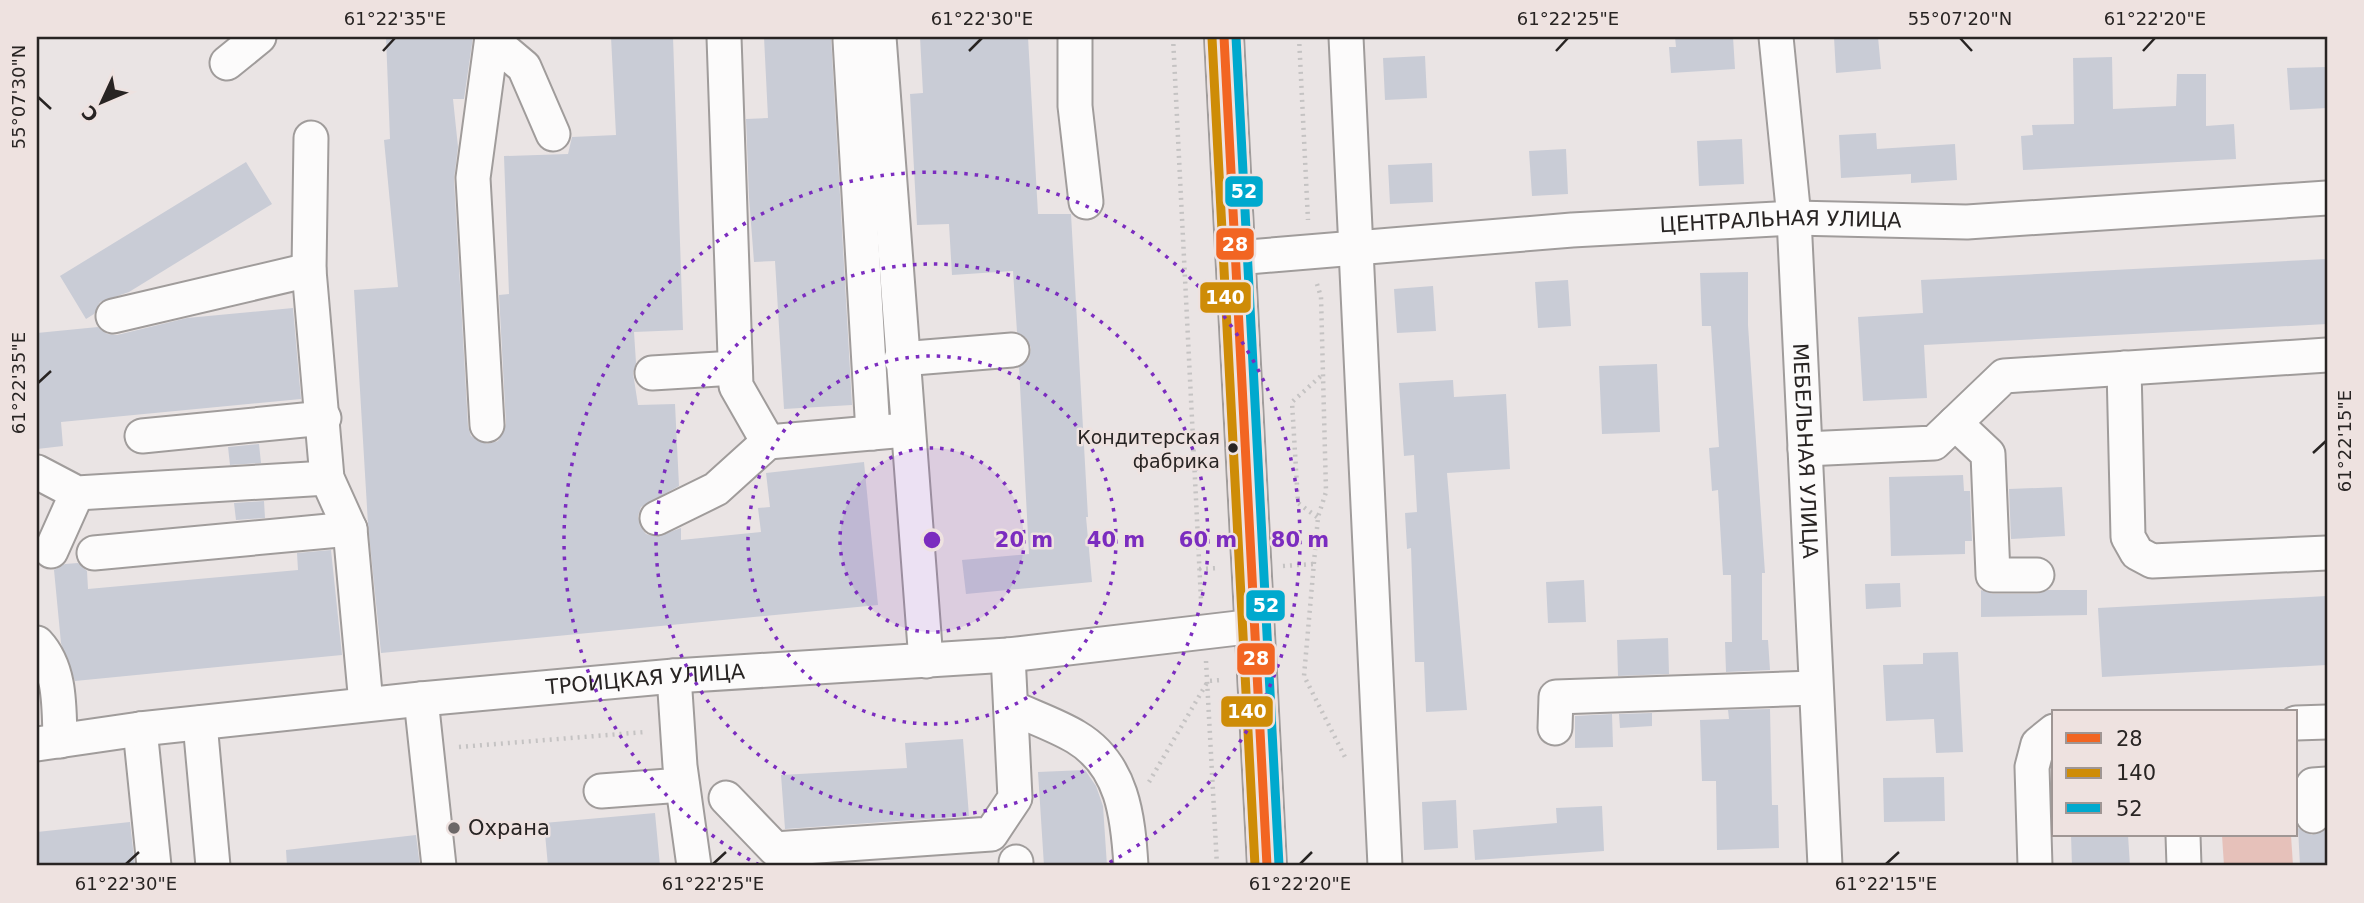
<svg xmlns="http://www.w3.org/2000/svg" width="2364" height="903" font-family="'DejaVu Sans',sans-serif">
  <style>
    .green { fill: #e6c1ba }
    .building { fill: #c9ccd6 }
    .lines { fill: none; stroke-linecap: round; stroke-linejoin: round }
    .minor-casing { stroke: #a09c9b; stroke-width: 37 }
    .major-casing { stroke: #a09c9b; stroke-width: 42 }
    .path { stroke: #c5c3c3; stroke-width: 4.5; stroke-dasharray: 2 5; stroke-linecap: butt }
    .minor { stroke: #fcfbfb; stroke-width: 33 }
    .major { stroke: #fcfbfb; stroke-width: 38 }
    .bus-1-casing { stroke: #eee2e0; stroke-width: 14 }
    .bus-2-casing { stroke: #eee2e0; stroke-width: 14 }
    .bus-3-casing { stroke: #eee2e0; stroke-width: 14 }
    .bus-1 { stroke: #f26522; stroke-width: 9 }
    .bus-2 { stroke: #ce8c07; stroke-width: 9 }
    .bus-3 { stroke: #00a9ce; stroke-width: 9 }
    .ticks { fill: none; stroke: #282423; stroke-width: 2.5 }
    .ring { fill: none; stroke: #7b2cbf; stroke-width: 3.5; stroke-dasharray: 3.5 7 }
    .bus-dot { fill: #282423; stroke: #eee2e0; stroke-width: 2.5 }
    .poi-dot { fill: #6c6767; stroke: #eee2e0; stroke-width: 2.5 }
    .labels { text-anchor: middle; stroke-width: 5; stroke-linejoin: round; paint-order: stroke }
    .bus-label { font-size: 19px; fill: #282423; stroke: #eee2e0; text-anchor: end }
    .street-label { font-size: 21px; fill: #282423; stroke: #eee2e0 }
    .poi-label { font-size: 21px; fill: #282423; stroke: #eee2e0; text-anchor: start }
    .centre { fill: #7b2cbf; stroke: #eee2e0; stroke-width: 3.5 }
    .ring-label { font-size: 21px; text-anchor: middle; font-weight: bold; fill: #7b2cbf; stroke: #eee2e0; stroke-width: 5; stroke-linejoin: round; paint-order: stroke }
    .line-badge { stroke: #eee2e0; stroke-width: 2.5 }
    .badge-label { font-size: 19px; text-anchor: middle; font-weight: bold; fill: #fff }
    .neatline { fill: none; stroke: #282423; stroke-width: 2.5 }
    .ticks-label { font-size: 18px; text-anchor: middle; fill: #282423 }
  </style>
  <rect width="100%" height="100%" fill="#eae4e4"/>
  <path class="green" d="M2222,835H2291L2293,866H2224Z"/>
  <path class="building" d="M386,37H473L464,99H453L458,147L454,179L468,426L471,436L487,444L498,441L506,424L499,295L509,294L504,156L568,154L572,137L616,135L611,37H673L683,330L634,332L636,363L633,373L638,405L675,404L679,486L641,507L638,516L640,526L646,534L656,537L681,528V540L761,532L758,508L770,507L766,473L864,462L878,605L381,653L368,524L354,290L398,287L384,140L390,139Z
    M764,37H831L852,405L784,409L775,261L754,262L749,197L746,119L768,118Z
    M920,37H1028L1038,214H1071L1088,517H1086L1092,582L966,594L962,560L1029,554L1019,367L1029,359L1031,348L1027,339L1017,332L1013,271L952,275L949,224L917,225L910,94L923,93Z
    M1675,37H1733L1735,69L1671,73L1669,47H1676Z
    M1834,37H1878L1881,69L1836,73Z
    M1425,56L1427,98L1385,100L1383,58Z
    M2112,57L2113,109L2176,106L2177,74H2206V126L2234,124L2236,159L2023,170L2021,136L2033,135L2032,125L2074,124L2073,58Z
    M2327,67V108L2290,110L2287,68Z
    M1876,133L1877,149L1955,144L1957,180L1911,183V174L1841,178L1839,135Z
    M1742,139L1744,184L1699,186L1697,141Z
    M1566,149L1568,194L1532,196L1529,151Z
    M246,162L272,204L129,292L100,302L94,314L86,319L60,276Z
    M1432,163L1433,202L1390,204L1388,165Z
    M2327,259V324L1924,345L1927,398L1863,401L1858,317L1923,313L1921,280Z
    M1748,272V325L1765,573H1762V640H1768L1770,670L1726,672L1725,642H1732L1731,575H1723L1718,490L1712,491L1709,448L1719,447L1711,326H1702L1700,273Z
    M1568,280L1571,326L1538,328L1535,282Z
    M1433,286L1436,331L1397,333L1394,289Z
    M293,308L301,399L61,422L63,446L37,449V333L98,327L107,334L117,335L187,318Z
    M1657,364L1660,432L1602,434L1599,366Z
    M1453,380L1454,397L1506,394L1510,469L1447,473L1467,710L1426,712L1424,662H1415L1411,548L1407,549L1405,513L1417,512L1414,455L1404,456L1399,383Z
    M259,444L261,463L230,465L228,447Z
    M1963,475L1964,491H1970L1972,541H1965V554L1891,556L1889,477Z
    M2062,487L2065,536L2011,539L2009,489Z
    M264,501L265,518L236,520L234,503Z
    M331,550L342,655L75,681L61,643L54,570L65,564L78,563L87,571L88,589L298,570L297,553Z
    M1584,580L1586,622L1548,623L1546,582Z
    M1900,583L1901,607L1866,609L1865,584Z
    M1981,590L1993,594H2037L2048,590H2087V615L1981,617Z
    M2327,596V665L2102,677L2098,608Z
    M1668,638L1669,674L1618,676L1617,640Z
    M1958,652L1963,752L1936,753L1934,719L1886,721L1883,665L1923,664V653Z
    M1770,709L1772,805H1778L1779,848L1717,850L1716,781H1702L1700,720L1729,719L1728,710Z
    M1652,713V726L1620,728L1619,714Z
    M1612,714L1613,747L1575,748V716Z
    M963,739L969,816L785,829L781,775L907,768L905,743Z
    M1085,770L1096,786L1103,806L1107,866H1044L1038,772Z
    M1944,777L1945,821L1884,822L1883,778Z
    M1456,800L1458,848L1424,850L1422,802Z
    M1602,806L1604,851L1475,860L1473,830L1557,823L1556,808Z
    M655,813L660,866H548L544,823Z
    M130,822L135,866H37V832Z
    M2298,828L2312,835L2326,829L2327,866H2300Z
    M416,835L420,866H287L286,850Z
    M2071,835H2128L2130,866H2072Z"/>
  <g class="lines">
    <defs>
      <g id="minor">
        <path d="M724,37L736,386L768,442L906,430"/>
        <path d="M879,37L926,661"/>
        <path d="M1075,37V106L1086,202"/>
        <path d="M1346,37L1385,866"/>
        <path id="s1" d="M1776,37L1794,218L1825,866"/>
        <path d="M492,40L524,67L553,134"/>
        <path d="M850,40L873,433"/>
        <path d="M227,63L259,37"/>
        <path d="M311,138L309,270L327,478L350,529L366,704"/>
        <path id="s2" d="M1236,258L1572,230L1794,218L1967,222L2327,198"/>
        <path d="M113,316L309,270"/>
        <path d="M901,359L1012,350"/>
        <path d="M2124,368L2128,537L2137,553L2152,561L2327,553"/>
        <path d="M652,373L735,368"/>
        <path d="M1955,423L1988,454L1993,575H2037"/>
        <path d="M487,425L473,178L492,37"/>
        <path d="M142,436L324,418"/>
        <path d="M1805,449L1934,443L2004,376L2327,355"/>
        <path d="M37,472L77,493L327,478"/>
        <path d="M657,518L716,489L768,442"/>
        <path d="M51,551L77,493"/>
        <path d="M94,553L350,529"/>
        <path d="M37,643C61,669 59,706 60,741"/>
        <path d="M674,676L680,766L694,866"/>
        <path d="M421,699L439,866"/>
        <path d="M1011,707C1032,717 1056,725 1076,737C1123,765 1128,817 1131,866"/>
        <path d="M200,723L213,866"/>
        <path d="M2296,723L2327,722"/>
        <path d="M1555,728L1556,697L1814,688"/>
        <path d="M140,729L154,866"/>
        <path id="s3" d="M37,744L140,729L421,699L674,676L1008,655L1255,626"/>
        <path d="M601,791L682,785"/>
        <path d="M726,798L775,849L991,834L1015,798L1008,655"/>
        <path d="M2313,816V785L2327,784"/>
        <path d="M2183,835L2184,866"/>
        <path d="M1016,862V866"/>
        <path d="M2035,866L2032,767L2038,744L2054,731"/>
      </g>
      <path id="major" d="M1224,37L1267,866"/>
    </defs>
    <use href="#minor" class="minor-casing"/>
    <use href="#major" class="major-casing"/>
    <path class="path" d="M1173,37L1201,600
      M1299,37L1308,220
      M1317,284L1321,297L1326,492L1318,517L1304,676L1346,759
      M1317,517L1298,503L1292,402L1322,375
      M1283,566L1314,564
      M1199,569L1218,568
      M1206,661L1217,866
      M459,747L645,732
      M1149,782L1208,681L1222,680"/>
    <use href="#minor" class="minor"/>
    <use href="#major" class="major"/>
    <defs>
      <path id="bus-1" d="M1224,37L1267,866"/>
      <path id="bus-2" d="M1212,38L1255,866"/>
      <path id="bus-3" d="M1236,37L1279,865"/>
    </defs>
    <use href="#bus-1" class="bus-1-casing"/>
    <use href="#bus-2" class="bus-2-casing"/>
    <use href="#bus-3" class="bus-3-casing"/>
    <use href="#bus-1" class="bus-1"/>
    <use href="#bus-2" class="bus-2"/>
    <use href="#bus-3" class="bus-3"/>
  </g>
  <path class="ticks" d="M1960,38L1972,51M383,51L395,38M969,51L982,38M1556,51L1568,38M2143,51L2155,38M38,97L51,109M38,383L51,371M2313,453L2326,441M126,864L139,852M713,864L726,852M1300,864L1312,852M1886,864L1899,852"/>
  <circle cx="932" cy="540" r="92" fill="#7b2cbf" fill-opacity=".12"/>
  <g class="ring">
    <circle cx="932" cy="540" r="92"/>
    <circle cx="932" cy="540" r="184"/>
    <circle cx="932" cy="540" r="276"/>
    <path d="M759 865A368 368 0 1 1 1105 865"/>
  </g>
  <circle class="bus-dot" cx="1233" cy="448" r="6"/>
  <circle class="poi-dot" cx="454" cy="828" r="7"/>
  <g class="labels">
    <g class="bus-label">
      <text x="1220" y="444">Кондитерская<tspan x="1220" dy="24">фабрика</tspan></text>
    </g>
    <g class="street-label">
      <text dy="7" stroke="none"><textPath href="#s2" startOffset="546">ЦЕНТРАЛЬНАЯ УЛИЦА</textPath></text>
      <text dy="7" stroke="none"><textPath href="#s1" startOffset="415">МЕБЕЛЬНАЯ УЛИЦА</textPath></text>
      <text dy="7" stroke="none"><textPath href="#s3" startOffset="612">ТРОИЦКАЯ УЛИЦА</textPath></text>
    </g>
    <g class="poi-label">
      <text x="468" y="835">Охрана</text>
    </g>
  </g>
  <circle cx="932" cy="540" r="10" class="centre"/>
  <g class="ring-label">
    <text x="1024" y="547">20 m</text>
    <text x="1116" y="547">40 m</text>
    <text x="1208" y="547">60 m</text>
    <text x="1300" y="547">80 m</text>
  </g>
  <g class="line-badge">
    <rect x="1224" y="175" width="40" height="33" rx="7" fill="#00a9ce"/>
    <rect x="1215" y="227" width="40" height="34" rx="7" fill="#f26522"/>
    <rect x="1199" y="281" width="53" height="33" rx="7" fill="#ce8c07"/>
    <rect x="1245" y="589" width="41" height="33" rx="7" fill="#00a9ce"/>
    <rect x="1236" y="642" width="40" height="34" rx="7" fill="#f26522"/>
    <rect x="1220" y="695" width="54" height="33" rx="7" fill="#ce8c07"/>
  </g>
  <g class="badge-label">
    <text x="1244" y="198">52</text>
    <text x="1235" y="251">28</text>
    <text x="1225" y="304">140</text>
    <text x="1266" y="612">52</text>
    <text x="1256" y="665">28</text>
    <text x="1247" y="718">140</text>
  </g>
  <rect width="2364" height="903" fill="none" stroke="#eee2e0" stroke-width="77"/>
  <rect x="2052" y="710" width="245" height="126" fill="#eee2e0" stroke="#9f9694" stroke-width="2"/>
  <rect x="2066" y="733" width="35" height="10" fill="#f26522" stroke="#9f9694" stroke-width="2"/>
  <text x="2116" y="746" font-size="21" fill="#282423">28</text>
  <rect x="2066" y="768" width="35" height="10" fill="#ce8c07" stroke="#9f9694" stroke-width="2"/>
  <text x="2116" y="780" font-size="21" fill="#282423">140</text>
  <rect x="2066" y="803" width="35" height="10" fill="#00a9ce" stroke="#9f9694" stroke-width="2"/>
  <text x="2116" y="816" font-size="21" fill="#282423">52</text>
  <g transform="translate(102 102) rotate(226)" stroke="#eee2e0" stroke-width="5" paint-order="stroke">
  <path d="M0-5L12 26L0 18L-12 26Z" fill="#282423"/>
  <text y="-10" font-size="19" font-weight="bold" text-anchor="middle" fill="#282423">С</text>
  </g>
  <rect x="38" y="38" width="2288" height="826" class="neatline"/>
  <g class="ticks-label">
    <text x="395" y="25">61°22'35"E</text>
    <text x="982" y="25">61°22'30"E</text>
    <text x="1568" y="25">61°22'25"E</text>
    <text x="1960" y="25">55°07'20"N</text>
    <text x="2155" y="25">61°22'20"E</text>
    <text transform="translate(19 97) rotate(-90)" y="6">55°07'30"N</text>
    <text transform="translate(19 383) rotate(-90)" y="6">61°22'35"E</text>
    <text transform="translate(2345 441) rotate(-90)" y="6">61°22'15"E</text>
    <text x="126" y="890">61°22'30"E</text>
    <text x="713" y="890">61°22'25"E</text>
    <text x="1300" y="890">61°22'20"E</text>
    <text x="1886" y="890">61°22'15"E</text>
  </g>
</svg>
